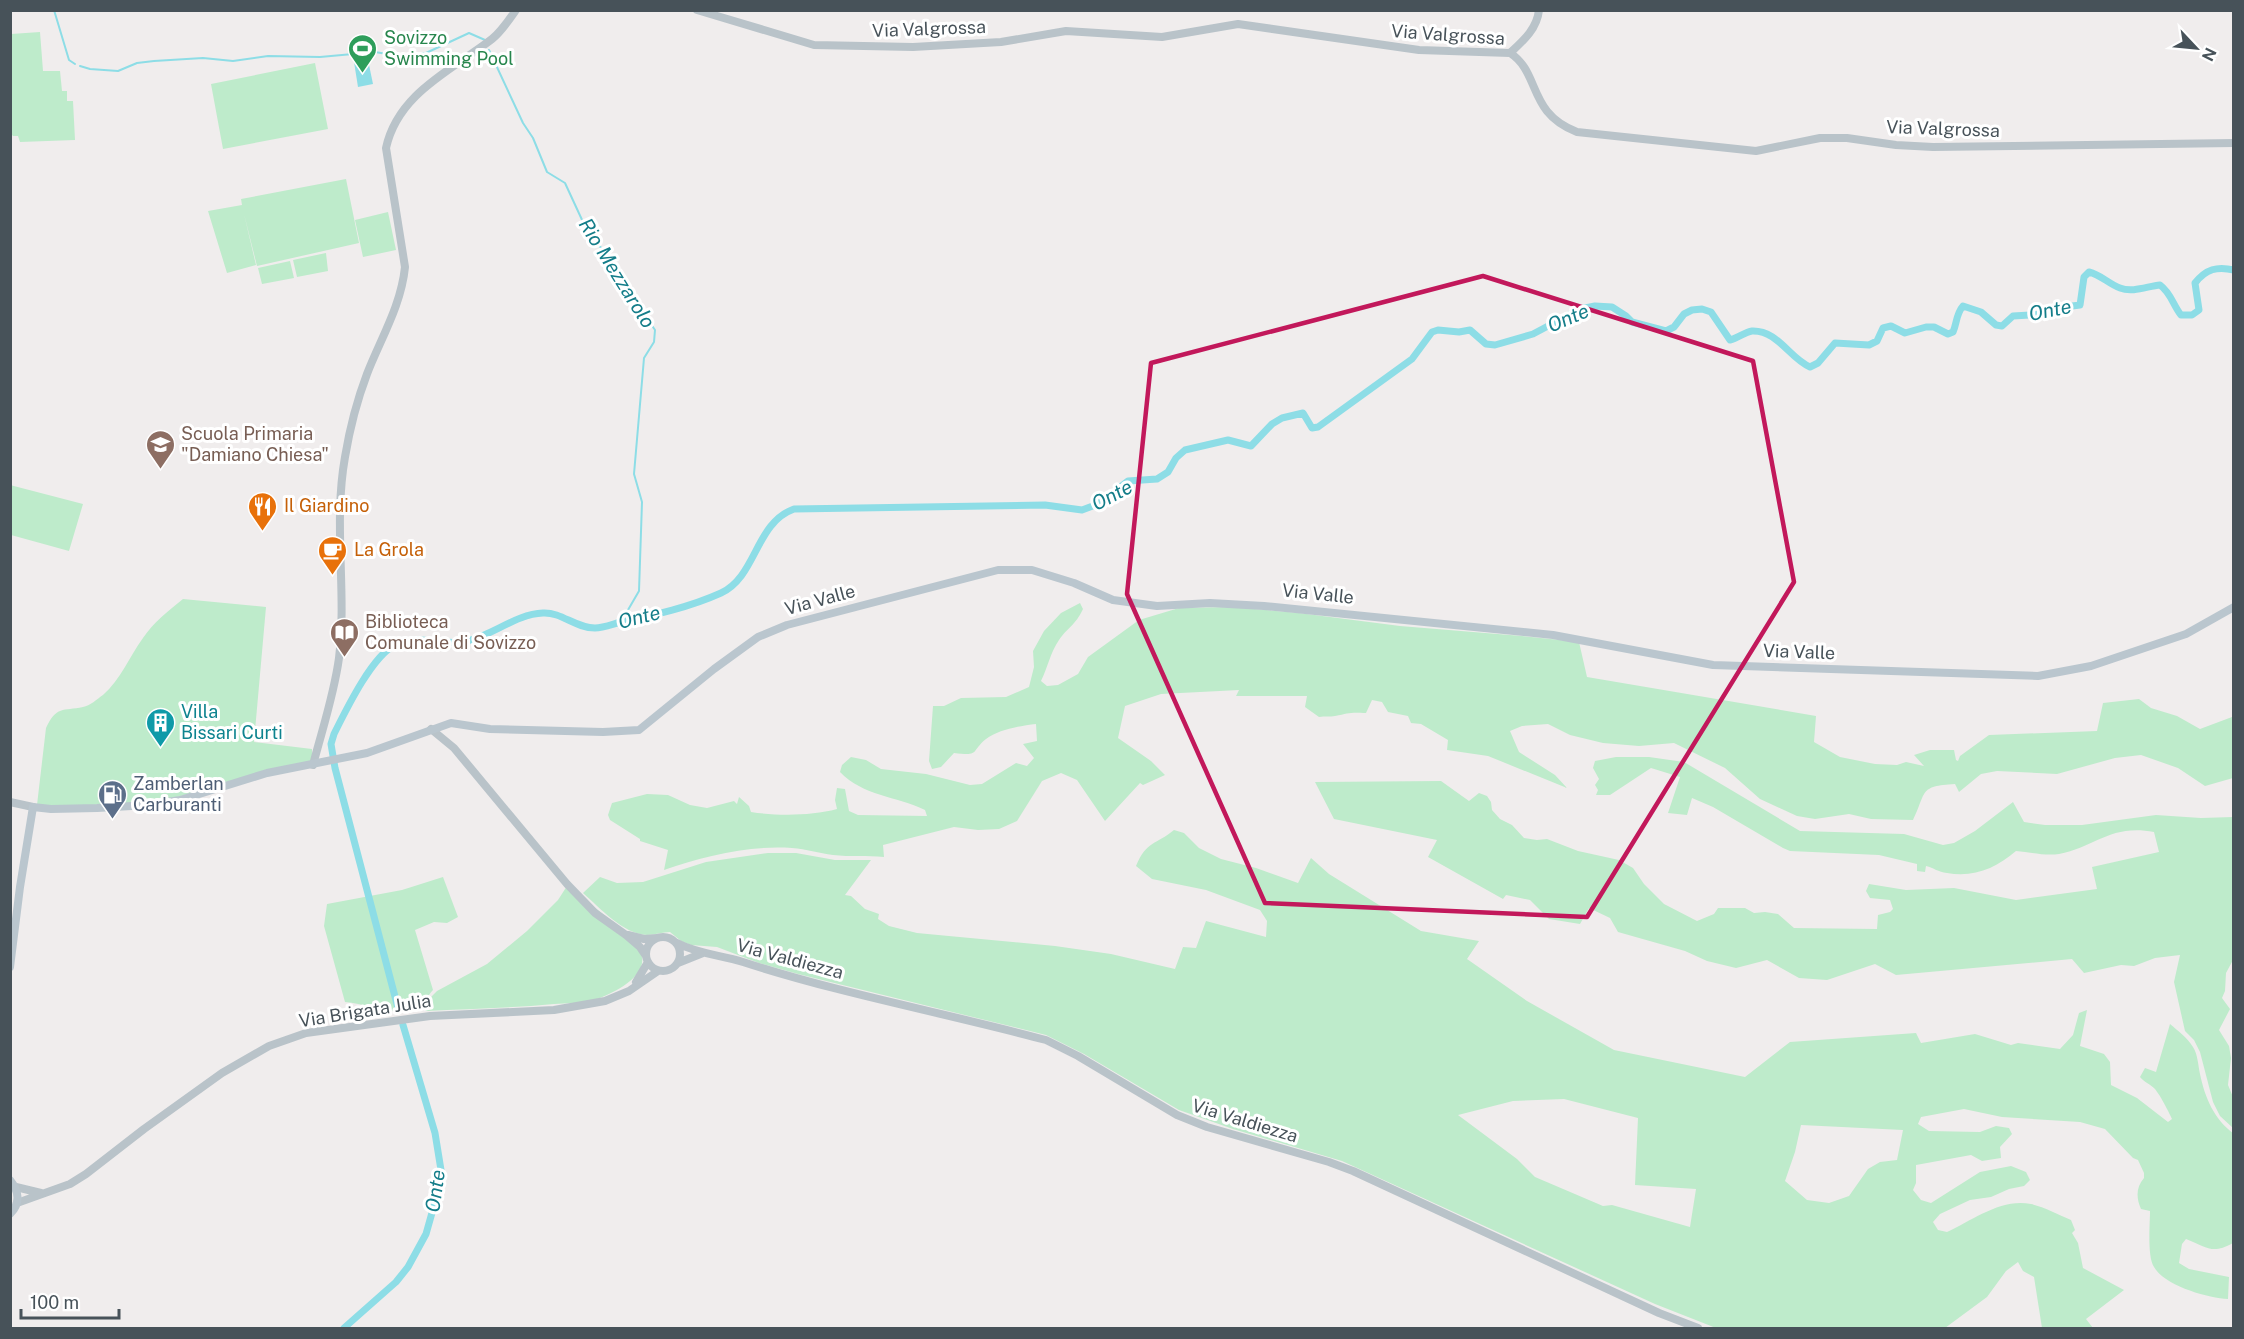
<svg xmlns="http://www.w3.org/2000/svg" width="2244" height="1339" font-family="'Public Sans',sans-serif">
  <style>
    .green { fill: #beebcb; fill-rule: evenodd }
    .water { fill: #8ddde6 }
    .lines { fill: none; stroke-linecap: round; stroke-linejoin: round }
    .stream { stroke: #8ddde6; stroke-width: 2 }
    .canal { stroke: #8ddde6; stroke-width: 7 }
    .tertiary { stroke: #b9c3c9; stroke-width: 8 }
    .secondary { stroke: #bac6ce; stroke-width: 8 }
    .marked { fill: none; stroke: #c2185b; stroke-width: 4.5; stroke-linejoin: round }
    .labels { text-anchor: middle; stroke-width: 6; stroke-linejoin: round; paint-order: stroke }
    .street-label { font-size: 18px; fill: #475259; stroke: #fff }
    .leisure-label { font-size: 18px; fill: #27864d; stroke: #fff; text-anchor: start }
    .education-label { font-size: 18px; fill: #785e54; stroke: #fff; text-anchor: start }
    .food-label { font-size: 18px; fill: #c56008; stroke: #fff; text-anchor: start }
    .culture-label { font-size: 18px; fill: #0d838f; stroke: #fff; text-anchor: start }
    .service-label { font-size: 18px; fill: #4e5e75; stroke: #fff; text-anchor: start }
    .water-label { font-size: 20px; font-style: italic; fill: #147d89; stroke: #fff }
  </style>
  <rect width="100%" height="100%" fill="#f0eded"/>
  <path class="green" d="M40,32L43,71H60L62,91H67V101H73L75,140L20,142L18,136H13L11,134V34Z
    M315,63L328,129L223,149L211,84Z
    M346,179L359,243L257,266L244,214L256,265L227,273L208,211L242,205L241,199Z
    M388,212L396,250L363,257L355,220Z
    M326,253L328,271L297,277L293,260Z
    M290,261L294,278L262,284L258,268Z
    M10,485L83,504L69,551L11,535Z
    M183,599L266,607L254,742L312,749V761L173,798C128,805 82,806 37,805L46,728C56,706 63,711 83,707C90,706 97,699 103,695C121,679 129,657 143,638C154,622 168,611 183,599Z
    M1080,603L1083,609C1075,626 1068,627 1059,640C1050,653 1048,667 1041,681L1047,686L1058,685L1078,674L1088,657L1139,620L1179,608L1231,607L1299,613L1400,626L1522,636L1579,642L1587,677L1816,716L1814,742L1840,757L1875,764L1897,765L1906,762L1924,766L1914,755L1930,750H1954L1956,760L1958,761L1960,756L1989,735L2097,731L2103,703L2139,699L2151,708L2177,716L2200,729L2232,717L2233,714V778L2205,786L2178,768L2141,755L2115,758L2057,774L1997,771L1981,774L1959,792L1955,784C1918,786 1927,792 1913,820L1871,819L1849,814L1815,819L1797,816L1760,799L1725,768L1674,743L1639,746L1603,743L1570,735L1548,724L1522,726L1510,731L1519,752L1555,775L1567,788L1488,756L1447,750L1448,740L1421,724L1411,723L1408,716L1388,712L1382,702L1372,700L1366,713C1350,712 1349,713 1335,716C1330,717 1325,716 1319,717L1305,707L1307,696H1236L1239,690L1161,694L1125,706L1118,738L1151,761L1165,775L1143,785L1140,783L1105,821L1077,780L1061,773L1042,781L1017,821L999,829L978,830L954,827L883,845L884,857C867,855 850,857 833,855C819,853 806,849 792,848C749,845 704,856 664,870L668,850L640,841V839L610,820L608,815L612,803L647,794L668,795L690,805L707,808L734,801L737,804L739,797L749,806L751,812C777,816 811,816 837,809L835,800L837,788L845,789L849,811L858,815L927,816L925,810C896,796 863,796 840,772L842,765L851,757L866,760L881,769L926,774L970,785L982,784L1016,763L1027,766L1034,758L1023,744L1037,741L1036,724C1020,726 999,729 986,739C970,752 981,756 954,753L941,767L932,769L929,761L933,706H944L961,698L1006,697L1029,687L1034,667L1033,651L1044,631L1061,613Z
    M1616,757H1649L1684,762L1800,831L1904,834L1943,845L1954,843L1975,831L2013,802L2024,822L2045,825H2082L2156,815L2201,818L2233,817V960L2226,973L2225,991L2222,998L2230,1009L2219,1030L2229,1046L2231,1058L2228,1085L2233,1097V1128L2220,1116L2213,1102L2200,1052L2194,1040L2185,1031L2174,982L2180,955L2155,958L2134,966L2121,965L2084,973L2072,959L1896,975L1875,964L1827,980L1799,978L1767,960L1736,968L1707,961L1685,951L1618,932L1610,918L1589,908L1580,924L1549,919L1530,900L1506,895L1503,899L1428,857L1437,840L1334,819L1315,782L1441,781L1469,801L1479,793L1487,796L1491,802L1492,810L1500,819L1512,825L1524,838L1537,840L1547,839L1578,851L1619,860L1633,868L1644,884L1664,904L1697,921L1714,914L1718,908H1745L1754,913L1765,912L1778,914L1794,928L1877,929L1878,915L1890,912L1893,909L1890,900L1870,898L1866,891L1869,884L1906,890L1954,888L2016,900L2097,889L2092,867L2159,852L2154,832C2110,824 2096,847 2059,854C2045,856 2030,852 2016,851C1996,868 1974,878 1947,873C1938,872 1934,868 1926,866L1925,872L1917,871V864L1879,855L1790,851L1783,848L1713,807L1692,798L1687,815L1668,813L1680,777L1651,768L1610,795H1596L1598,790L1595,785L1599,779L1593,768L1595,761Z
    M1174,830L1184,833L1199,848L1221,859L1256,868L1298,883L1311,858L1329,874L1421,931L1479,941L1467,959L1527,1001L1614,1050L1745,1077L1790,1042L1916,1033L1921,1043L1975,1034L2011,1045L2018,1043L2060,1049L2073,1035L2079,1013L2087,1010L2080,1046L2104,1054L2110,1062L2111,1085L2137,1098L2168,1122L2172,1119C2167,1109 2162,1098 2155,1089C2150,1084 2144,1082 2140,1077L2145,1068L2156,1072L2170,1024C2178,1031 2187,1037 2193,1047C2198,1055 2198,1065 2200,1074C2205,1098 2214,1119 2234,1134L2233,1243C2212,1255 2207,1247 2186,1239L2182,1244L2179,1263L2189,1269L2229,1277L2228,1299C2208,1298 2165,1286 2154,1267C2147,1256 2150,1224 2150,1211L2141,1209C2136,1198 2136,1187 2144,1178V1173L2138,1160L2133,1158L2105,1129L2080,1122L2002,1117L1964,1109L1921,1117L1918,1124L1929,1131L1980,1132L1996,1126L2009,1128L2012,1134L2000,1147L2001,1158L1982,1161L1971,1155L1916,1165V1183L1913,1190L1921,1200L1931,1203L1980,1172L2011,1166L2026,1172L2030,1180L2024,1186L2009,1189L1991,1197L1970,1200L1940,1214L1933,1222L1938,1230L1947,1232C1973,1220 2001,1198 2031,1204C2044,1207 2059,1215 2071,1220L2075,1230L2072,1233L2078,1243L2083,1268L2124,1290L2086,1319L2093,1328H2042L2034,1277L2023,1271L2018,1262L2006,1271L1987,1297L1945,1328H1716L1655,1304L1342,1161L1233,1129L1179,1110L1084,1054L1046,1035L798,974L759,963L717,947L691,945L681,941L670,932C662,932 655,935 647,935C623,934 600,908 583,893L600,877L617,883L643,882L706,862L768,853H796L835,860H871L845,895L851,896L865,909L879,914L878,919L889,926L917,933L1055,946L1111,954L1175,969L1183,947L1196,948L1206,921L1266,937L1267,921L1260,910L1206,890L1152,879L1136,866C1147,840 1156,845 1174,830ZM1564,1099L1638,1118L1635,1185L1696,1189L1690,1227L1612,1205L1603,1206L1535,1177L1517,1159L1458,1115L1513,1101ZM1801,1125L1903,1130L1897,1160L1880,1162L1868,1169L1849,1196L1829,1203L1807,1200L1785,1181L1795,1152Z
    M443,877L458,917L447,923L434,922L415,930L433,990C428,995 424,1005 417,1008C395,1017 368,1004 345,1002L324,926L327,904L402,890Z
    M567,886C584,900 639,938 642,957C646,978 610,995 594,1000C582,1004 566,1003 554,1004C511,1008 468,1009 426,1011L422,1006L437,991L487,964L527,931L558,900Z"/>
  <path class="water" d="M368,60L373,84L358,87L354,62Z"/>
  <g class="lines">
    <path class="stream" d="M54,10L69,60L75,64
      M489,50L523,123L533,138L547,172L565,183L589,235L608,255L614,271L626,281L633,305L644,314L655,330L654,342L644,358L634,474L642,502L639,591L621,622
      M80,66L90,69L118,71L137,63L154,61L203,58L233,61L268,56L320,57L375,52L399,56L426,53L469,33L485,40"/>
    <path class="canal" d="M398,1008L335,768L331,744L334,734C346,710 372,656 395,645C418,633 443,647 467,641C493,635 516,614 543,613C562,612 575,628 595,628C603,628 613,624 621,622C655,615 690,607 721,593C757,576 755,523 794,509L1045,505L1082,510L1098,504L1128,481L1157,479L1168,472L1176,458L1185,450L1228,440L1251,446L1272,424L1282,418L1303,413L1312,428L1318,427L1412,359L1432,332L1438,330L1459,332L1470,330L1486,344L1495,345L1533,334L1580,309L1595,306L1612,307L1626,316L1632,322L1666,331L1674,327L1684,314L1692,310L1702,309L1711,312L1730,340C1738,338 1745,332 1752,331C1778,330 1789,358 1810,367L1818,363L1835,343L1869,345L1877,341L1883,328L1891,326L1905,333L1926,327H1934L1948,334L1953,332C1957,323 1956,314 1963,306L1981,312L1996,325L2002,326L2013,316L2045,314L2057,308L2080,305L2084,277L2089,272C2101,275 2109,284 2120,288C2133,293 2148,286 2160,285C2171,293 2173,305 2181,315H2192L2199,310L2195,283C2206,269 2217,266 2234,270
      M344,1328L396,1282L408,1267L426,1234L437,1195L441,1170L435,1133L403,1025"/>
    <path class="tertiary" d="M697,10L814,45L913,47L1001,42L1066,31L1162,37L1238,24L1419,50L1510,53C1541,73 1527,113 1577,132L1756,151L1820,138H1847L1896,145L1933,147L2234,143
      M1510,53C1523,41 1537,29 1539,10
      M431,729L454,748L567,884L595,913L626,935L640,947L646,956
      M313,765C322,730 334,695 339,658C347,592 333,524 345,457C350,427 356,403 367,374C381,338 401,306 405,267L386,148C398,93 452,70 492,39C501,32 509,20 516,10
      M10,802L33,807
      M628,935L644,939L657,938
      M646 954a17 17 0 1 1 34 0a17 17 0 1 1-34 0Z
      M677,943C698,954 721,955 743,962C842,994 945,1013 1046,1040L1078,1056L1177,1115L1207,1127L1329,1162L1353,1171L1659,1313L1698,1328
      M678,963L703,953
      M636,982L648,962
      M16,1187L41,1193
      M17,1203L70,1184L86,1174L144,1129L222,1073L269,1046L306,1033L430,1016L554,1010L605,1001L629,991L658,971"/>
    <path class="secondary" d="M10,967L20,887L33,807L51,809L97,808L149,805L180,800L267,773L367,753L451,723L490,729L603,732L639,730L714,669L758,637L787,625L998,570H1032L1074,583L1113,600L1157,606L1210,603L1264,606L1553,635L1713,665L2038,676L2091,666L2186,634L2234,607
      M10,1180C19,1191 21,1203 10,1214"/>
  </g>
  <path class="marked" d="M1483,276L1753,361L1794,582L1587,917L1265,903L1127,594L1151,363Z"/>
  <defs>
    <symbol id="stadium-pin" viewBox="-11 -11 22 30"><path d="M0 17L-7.5 6A9.5 9.5 0 1 1 7.5 6Z" fill="#2e9e5b" stroke="#fff"/><path d="M0-5a6.5 5 0 1 0 0 10a6.5 5 0 1 0 0-10ZM-3.5-1.8h7v3.6h-7Z" fill="#fff"/></symbol>
    <symbol id="school-pin" viewBox="-11 -11 22 30"><path d="M0 17L-7.5 6A9.5 9.5 0 1 1 7.5 6Z" fill="#8d6e63" stroke="#fff"/><path d="M0-5L7-2L0 1L-7-2ZM-4 1L0 2.5L4 1V4Q0 6-4 4Z" fill="#fff"/></symbol>
    <symbol id="restaurant-pin" viewBox="-11 -11 22 30"><path d="M0 17L-7.5 6A9.5 9.5 0 1 1 7.5 6Z" fill="#e8710a" stroke="#fff"/><path d="M-5-6h1v4h1v-4h1v4h1v-4h1v5L-1.5 .5V6h-2V.5L-5-1ZM5-6V6H3V1.5H1.5Q1.5-4 5-6Z" fill="#fff"/></symbol>
    <symbol id="cafe-pin" viewBox="-11 -11 22 30"><path d="M0 17L-7.5 6A9.5 9.5 0 1 1 7.5 6Z" fill="#e8710a" stroke="#fff"/><path d="M-5.5-4.5H6V0H3Q3 3.5 0 3.5H-2.5Q-5.5 3.5-5.5 0ZM3-3.2v2h1.7v-2ZM-6 4.5H4V6H-6Z" fill="#fff"/></symbol>
    <symbol id="library-pin" viewBox="-11 -11 22 30"><path d="M0 17L-7.5 6A9.5 9.5 0 1 1 7.5 6Z" fill="#8d6e63" stroke="#fff"/><path d="M-6-4Q-3-5.5-.7-3.5V5Q-3 3-6 4ZM6-4Q3-5.5 .7-3.5V5Q3 3 6 4Z" fill="#fff"/></symbol>
    <symbol id="building-pin" viewBox="-11 -11 22 30"><path d="M0 17L-7.5 6A9.5 9.5 0 1 1 7.5 6Z" fill="#0f9aa8" stroke="#fff"/><path d="M-4-6H4V6H1V3H-1V6H-4ZM-2.5-4.3h1.7v1.8h-1.7ZM.8-4.3h1.7v1.8H.8ZM-2.5-1h1.7V.8h-1.7ZM.8-1h1.7V.8H.8Z" fill="#fff"/></symbol>
    <symbol id="fuel-pin" viewBox="-11 -11 22 30"><path d="M0 17L-7.5 6A9.5 9.5 0 1 1 7.5 6Z" fill="#5c6f8a" stroke="#fff"/><path d="M-5.5-6h7V0h2V4h1.3V-2.5L3-4.5l.8-.8L6-3V5H2.5V1h-1V6h-7ZM-4.2-4.7v3.2H.2V-4.7Z" fill="#fff"/></symbol>
  </defs>
  <g fill-rule="evenodd">
    <use href="#stadium-pin" x="346" y="32" width="33" height="45"/>
    <use href="#school-pin" x="144" y="428" width="33" height="45"/>
    <use href="#restaurant-pin" x="246" y="490" width="33" height="45"/>
    <use href="#cafe-pin" x="316" y="534" width="33" height="45"/>
    <use href="#library-pin" x="328" y="616" width="33" height="45"/>
    <use href="#building-pin" x="144" y="706" width="33" height="45"/>
    <use href="#fuel-pin" x="96" y="778" width="33" height="45"/>
  </g>
  <g class="labels">
    <g class="street-label">
      <text transform="translate(929 29) rotate(-2)" y="6">Via Valgrossa</text>
      <text transform="translate(1448 35) rotate(4)" y="6">Via Valgrossa</text>
      <text transform="translate(1943 129) rotate(2)" y="6">Via Valgrossa</text>
      <text transform="translate(1318 594) rotate(6)" y="6">Via Valle</text>
      <text transform="translate(820 600) rotate(-15)" y="6">Via Valle</text>
      <text transform="translate(1799 652) rotate(2)" y="6">Via Valle</text>
      <text transform="translate(790 959) rotate(15)" y="6">Via Valdiezza</text>
      <text transform="translate(365 1011) rotate(-9)" y="6">Via Brigata Julia</text>
      <text transform="translate(1245 1121) rotate(17)" y="6">Via Valdiezza</text>
    </g>
    <g class="leisure-label">
      <text x="384" y="44">Sovizzo<tspan x="384" dy="21">Swimming Pool</tspan></text>
    </g>
    <g class="education-label">
      <text x="181" y="440">Scuola Primaria<tspan x="181" dy="21">"Damiano Chiesa"</tspan></text>
      <text x="365" y="628">Biblioteca<tspan x="365" dy="21">Comunale di Sovizzo</tspan></text>
    </g>
    <g class="food-label">
      <text x="284" y="512">Il Giardino</text>
      <text x="354" y="556">La Grola</text>
    </g>
    <g class="culture-label">
      <text x="181" y="718">Villa<tspan x="181" dy="21">Bissari Curti</tspan></text>
    </g>
    <g class="service-label">
      <text x="133" y="790">Zamberlan<tspan x="133" dy="21">Carburanti</tspan></text>
    </g>
    <g class="water-label">
      <text transform="translate(617 273) rotate(58)" y="7">Rio Mezzarolo</text>
      <text transform="translate(2050 310) rotate(-11)" y="7">Onte</text>
      <text transform="translate(1568 318) rotate(-23)" y="7">Onte</text>
      <text transform="translate(1112 495) rotate(-28)" y="7">Onte</text>
      <text transform="translate(639 617) rotate(-14)" y="7">Onte</text>
      <text transform="translate(435 1191) rotate(-82)" y="7">Onte</text>
    </g>
  </g>
  <rect width="2244" height="1339" fill="none" stroke="#475259" stroke-width="24"/>
  <g transform="translate(2196 48) rotate(116)" stroke="#ffffff" stroke-width="4.5" paint-order="stroke">
  <path d="M0-4.5L10 22L0 15L-10 22Z" fill="#475259"/>
  <text y="-9" font-size="16" font-weight="bold" text-anchor="middle" fill="#475259">N</text>
  </g>
  <path d="M21 1309v9h98v-9" fill="none" stroke="#475259" stroke-width="3"/>
  <text x="30" y="1309" font-size="18" fill="#475259" stroke="#ffffff" stroke-width="4.5" paint-order="stroke">100 m</text>
</svg>
